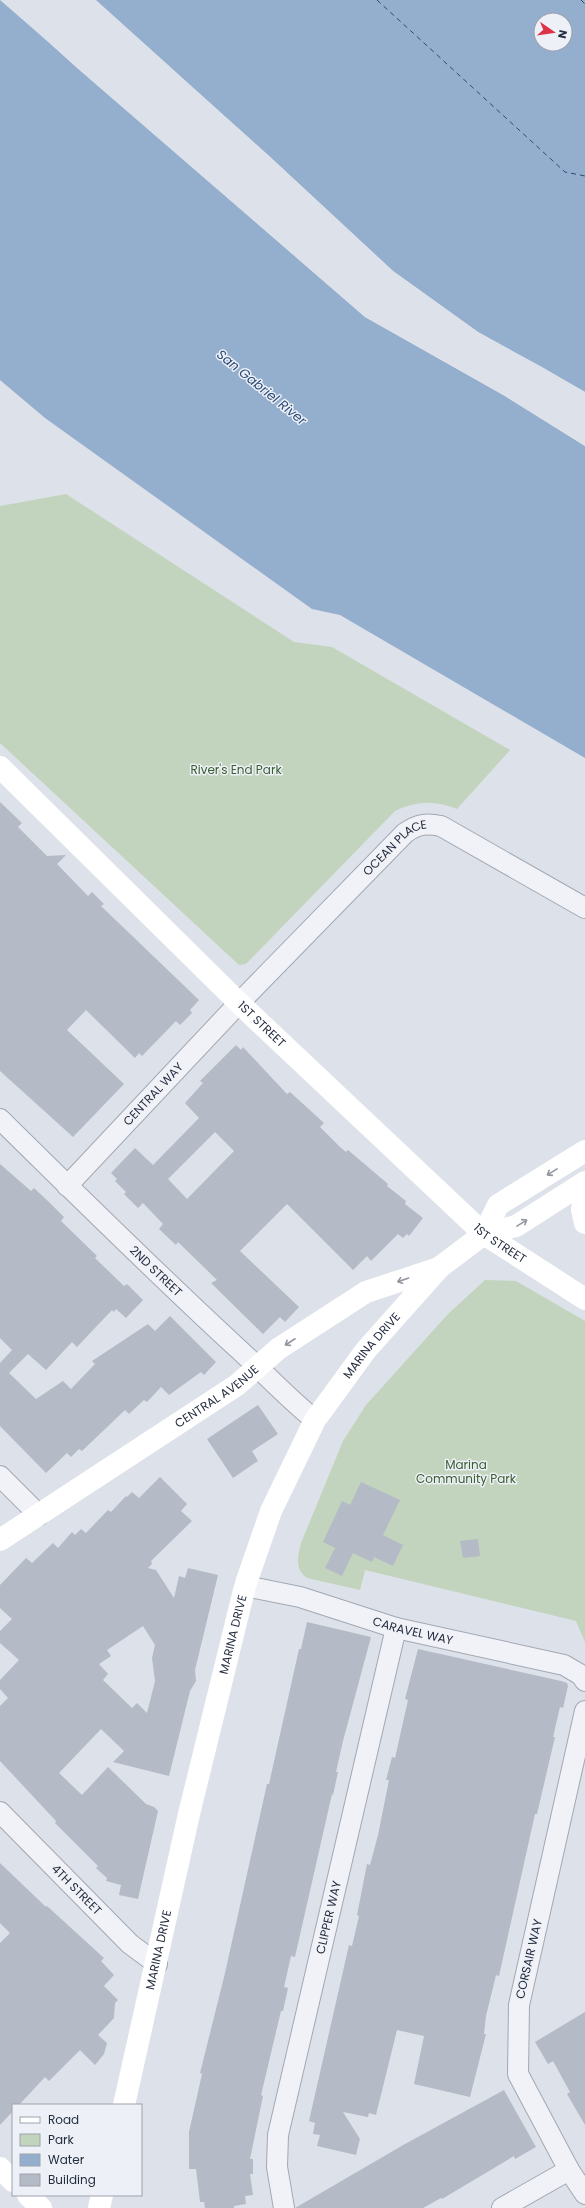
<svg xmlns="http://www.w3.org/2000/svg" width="585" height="2208" font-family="Poppins,sans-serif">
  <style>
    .green { fill: #c2d4bd }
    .water { fill: #94aecd; fill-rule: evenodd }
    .pier { fill: #dde1e9 }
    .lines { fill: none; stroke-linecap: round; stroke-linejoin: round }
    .ferry { stroke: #2b4b79; stroke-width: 1; stroke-dasharray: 5 4; stroke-linecap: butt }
    .building { fill: #b4bac6; fill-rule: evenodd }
    .street-casing { stroke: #a2a8b3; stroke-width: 22 }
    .street { stroke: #f0f2f7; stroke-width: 20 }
    .secondary { stroke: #fff; stroke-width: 22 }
    .oneway { stroke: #9296a0 }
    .labels { text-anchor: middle; stroke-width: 3; stroke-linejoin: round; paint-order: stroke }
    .park-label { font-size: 12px; fill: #385e31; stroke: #edf0f6 }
    .street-label { font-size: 12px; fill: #252e41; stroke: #edf0f6 }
    .water-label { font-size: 13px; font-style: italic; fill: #2b4b79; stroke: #edf0f6 }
  </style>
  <rect width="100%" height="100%" fill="#dde1e9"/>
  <path class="green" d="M66,494L294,642L332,647L510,750L457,809C434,800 417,801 395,811L246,964L239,965L0,743V506Z
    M485,1280L516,1281L585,1321V1642L576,1621L365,1570L360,1590L307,1578C294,1569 298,1556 301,1543L343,1441L366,1405L448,1314Z"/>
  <path class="water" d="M0,0L365,317L505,396L585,446V758L340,615L312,609L45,418L0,380Z
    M96,0H585V392L478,332L393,271L268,155ZM541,20H565V44H541Z"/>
  <path class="pier" d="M2,0H5L78,66L366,315L506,394L585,444V446L505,396L365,317L77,68Z
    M94,0L268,155L393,271L478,332L542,367L585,392V394L477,333L392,272L267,156Z"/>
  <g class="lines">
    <path class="ferry" d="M377,0L565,172L585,176
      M581,0L585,4"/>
  </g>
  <path class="building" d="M0,802L22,823L18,827L47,856L66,855L57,864L88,896L92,892L104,904L101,906L199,1000L190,1010L192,1013L180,1025L176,1021L142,1056L139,1053L135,1058L86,1010L67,1030L124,1084L73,1137L0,1071Z
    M236,1045L241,1050L243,1047L287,1094L290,1092L324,1123L320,1127L339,1146L346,1152L348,1150L388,1184L387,1186L406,1201L405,1204L423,1218L409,1236L407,1234L403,1238L398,1234L371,1261L367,1256L353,1270L287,1204L240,1251L299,1307L285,1322L280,1317L263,1334L211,1283L217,1280L178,1242L176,1245L159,1229L163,1224L143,1203L138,1208L124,1194L126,1192L115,1181L117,1179L111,1173L135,1148L153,1165L199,1118L185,1103L203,1083L200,1081ZM215,1132L234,1151L187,1199L168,1179Z
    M0,1164L31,1191L34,1188L50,1203L64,1217L61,1221L97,1256L95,1258L124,1286L127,1284L143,1300L126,1318L116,1309L114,1312L112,1310L77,1347L72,1342L46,1370L28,1354L9,1373L36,1399L63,1381L71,1389L95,1364L92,1361L148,1324L155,1331L170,1316L216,1362L204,1375L201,1372L169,1395L161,1387L147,1402L144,1400L129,1414L125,1410L82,1451L79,1449L71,1457L67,1453L46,1473L0,1426V1363L12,1350L0,1338Z
    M258,1405L278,1434L252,1451L258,1461L233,1478L207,1439Z
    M160,1477L187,1504L181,1511L192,1521L151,1561L152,1564L148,1568L156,1570L174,1598L179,1576L185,1578L188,1568L218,1575L195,1670L196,1681L190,1691L169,1776L113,1762L124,1751L101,1729L59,1773L82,1795L108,1767L146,1804L154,1807L158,1811L138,1899L119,1895L121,1885L106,1881L107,1878L96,1868L98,1866L55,1823L56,1821L0,1761V1706L8,1698L0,1689V1680L19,1660L0,1643V1631L12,1619L0,1608V1585L26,1558L32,1563L53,1543L58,1548L72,1532L75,1535L81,1529L86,1533L108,1510L111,1512L126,1496L127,1497L132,1492L139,1498ZM143,1626L155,1645L152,1658L155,1681L147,1713L137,1703L132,1708L103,1680L108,1674L99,1664L111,1656L107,1650Z
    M361,1482L400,1500L383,1535L403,1545L393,1566L374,1557L372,1562L353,1553L342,1576L325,1568L335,1548L323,1542L342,1501L350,1505Z
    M478,1539L480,1556L463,1558L460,1541Z
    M307,1622L371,1637L343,1741L336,1772H338L333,1795L332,1794L295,1957L291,1956L284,1987L288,1988L283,2011H281L261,2095L263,2096L250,2159H253V2174H250L253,2195L245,2196L246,2204L234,2206V2208H205L204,2202H200L196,2169H189V2132L202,2074L200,2073L225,1973L267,1784H269L299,1649H301Z
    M418,1649L561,1681L567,1683L568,1686L563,1708L560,1707L553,1737H555L537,1814H535L499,1976L496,1975L486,2016L484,2034H486L470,2097L414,2084L424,2036L397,2030L376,2115L369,2113L368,2117L343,2112L360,2139L356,2155L317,2146L320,2135L313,2134L315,2123L309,2121L349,1945L352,1946L359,1916L357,1915L367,1864L370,1865L378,1835L389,1780H386L392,1757L395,1758L408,1700L405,1699Z
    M0,1863L46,1907L47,1906L104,1958L101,1961L114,1975L104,1986L118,2000L115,2003L114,2018L98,2035L107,2043L104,2054L95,2065L80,2050L49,2081L45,2077L19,2105H13V2111L0,2125V1943L10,1933L0,1923Z
    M585,2012V2125L567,2094L570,2092L553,2061L548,2064L535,2042Z
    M504,2090L536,2147L515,2159L514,2156L442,2199L441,2198L423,2208H295L405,2144Z"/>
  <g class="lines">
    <defs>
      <g id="street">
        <path id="s1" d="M0,1119C77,1195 154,1271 233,1344C261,1369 286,1397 315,1420"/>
        <path id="s2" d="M67,1186L239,1003L405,833C418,824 426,823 441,826L585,908"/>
        <path d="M0,1476L39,1515"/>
        <path id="s3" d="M245,1586L300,1597L396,1628L564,1665L581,1675L585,1681"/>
        <path d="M585,1711L519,2005L518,2074L569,2170L585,2194"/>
        <path id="s4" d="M0,1812L130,1944L157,1964"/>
        <path id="s5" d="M284,2208L277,2167L278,2135L396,1628"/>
        <path d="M502,2208L569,2170"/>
      </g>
    </defs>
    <use href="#street" class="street-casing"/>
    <use href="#street" class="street"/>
    <g class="secondary">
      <path id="s6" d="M0,767L239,1003L484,1234L585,1299"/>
      <path d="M585,1192L582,1210L585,1223"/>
      <path d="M484,1234L498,1205L585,1151"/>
      <path id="s7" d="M0,1540L237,1385L278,1349L366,1292L439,1268"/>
      <path id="s8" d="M124,2105L189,1814L245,1586L271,1511L315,1420L366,1350L440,1267L484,1234L516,1226L585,1182"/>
      <path d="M0,2168L13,2181"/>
      <path d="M28,2195L41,2208"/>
      <path d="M99,2208L102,2195"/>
    </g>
  </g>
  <defs><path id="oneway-shaft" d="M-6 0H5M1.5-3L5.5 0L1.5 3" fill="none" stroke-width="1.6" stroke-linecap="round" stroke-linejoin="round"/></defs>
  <g class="oneway">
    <use href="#oneway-shaft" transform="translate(552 1172) rotate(148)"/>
    <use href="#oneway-shaft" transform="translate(522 1223) rotate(-32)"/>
    <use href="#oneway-shaft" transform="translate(403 1280) rotate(161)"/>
    <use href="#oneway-shaft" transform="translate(290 1342) rotate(147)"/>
  </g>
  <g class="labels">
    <g class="park-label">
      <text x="236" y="774">River's End Park</text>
      <text x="466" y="1469">Marina<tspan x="466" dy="14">Community Park</tspan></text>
    </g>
    <g class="street-label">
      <text dy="4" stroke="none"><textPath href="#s2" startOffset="472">OCEAN PLACE</textPath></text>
      <text dy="4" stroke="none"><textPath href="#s6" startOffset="367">1ST STREET</textPath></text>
      <text dy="4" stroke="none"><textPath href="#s2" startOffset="126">CENTRAL WAY</textPath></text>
      <text dy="4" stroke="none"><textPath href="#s6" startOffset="691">1ST STREET</textPath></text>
      <text dy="4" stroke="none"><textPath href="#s1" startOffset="218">2ND STREET</textPath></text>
      <text dy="4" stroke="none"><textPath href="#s8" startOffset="807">MARINA DRIVE</textPath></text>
      <text dy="4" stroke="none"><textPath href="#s7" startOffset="260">CENTRAL AVENUE</textPath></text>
      <text dy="4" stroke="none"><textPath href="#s3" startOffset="174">CARAVEL WAY</textPath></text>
      <text dy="4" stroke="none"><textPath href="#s8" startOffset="483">MARINA DRIVE</textPath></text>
      <text dy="4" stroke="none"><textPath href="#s4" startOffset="109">4TH STREET</textPath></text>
      <text dy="4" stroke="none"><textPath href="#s5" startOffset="297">CLIPPER WAY</textPath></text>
      <text dy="4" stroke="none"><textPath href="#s8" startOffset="159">MARINA DRIVE</textPath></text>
      <text transform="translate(529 1959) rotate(-77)" y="4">CORSAIR WAY</text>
    </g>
    <g class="water-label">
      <text transform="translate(262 387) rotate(39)" y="5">San Gabriel River</text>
    </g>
  </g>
  <rect x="12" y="2104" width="130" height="92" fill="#edf0f6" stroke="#9da2ae"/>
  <rect x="20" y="2117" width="20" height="6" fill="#ffffff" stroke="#9da2ae"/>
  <text x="48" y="2124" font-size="12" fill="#252e41">Road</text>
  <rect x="20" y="2134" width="20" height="12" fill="#c2d4bd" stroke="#9da2ae"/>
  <text x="48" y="2144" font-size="12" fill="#252e41">Park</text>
  <rect x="20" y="2154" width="20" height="12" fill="#94aecd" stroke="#9da2ae"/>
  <text x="48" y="2164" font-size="12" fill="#252e41">Water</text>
  <rect x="20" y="2174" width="20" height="12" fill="#b4bac6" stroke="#9da2ae"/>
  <text x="48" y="2184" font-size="12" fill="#252e41">Building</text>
  <g transform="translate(553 32) rotate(103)"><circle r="19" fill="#edf0f6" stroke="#9da2ae"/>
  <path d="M0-3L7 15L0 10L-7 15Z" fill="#dc3348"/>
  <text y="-6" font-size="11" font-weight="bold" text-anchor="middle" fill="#252e41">N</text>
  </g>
</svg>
